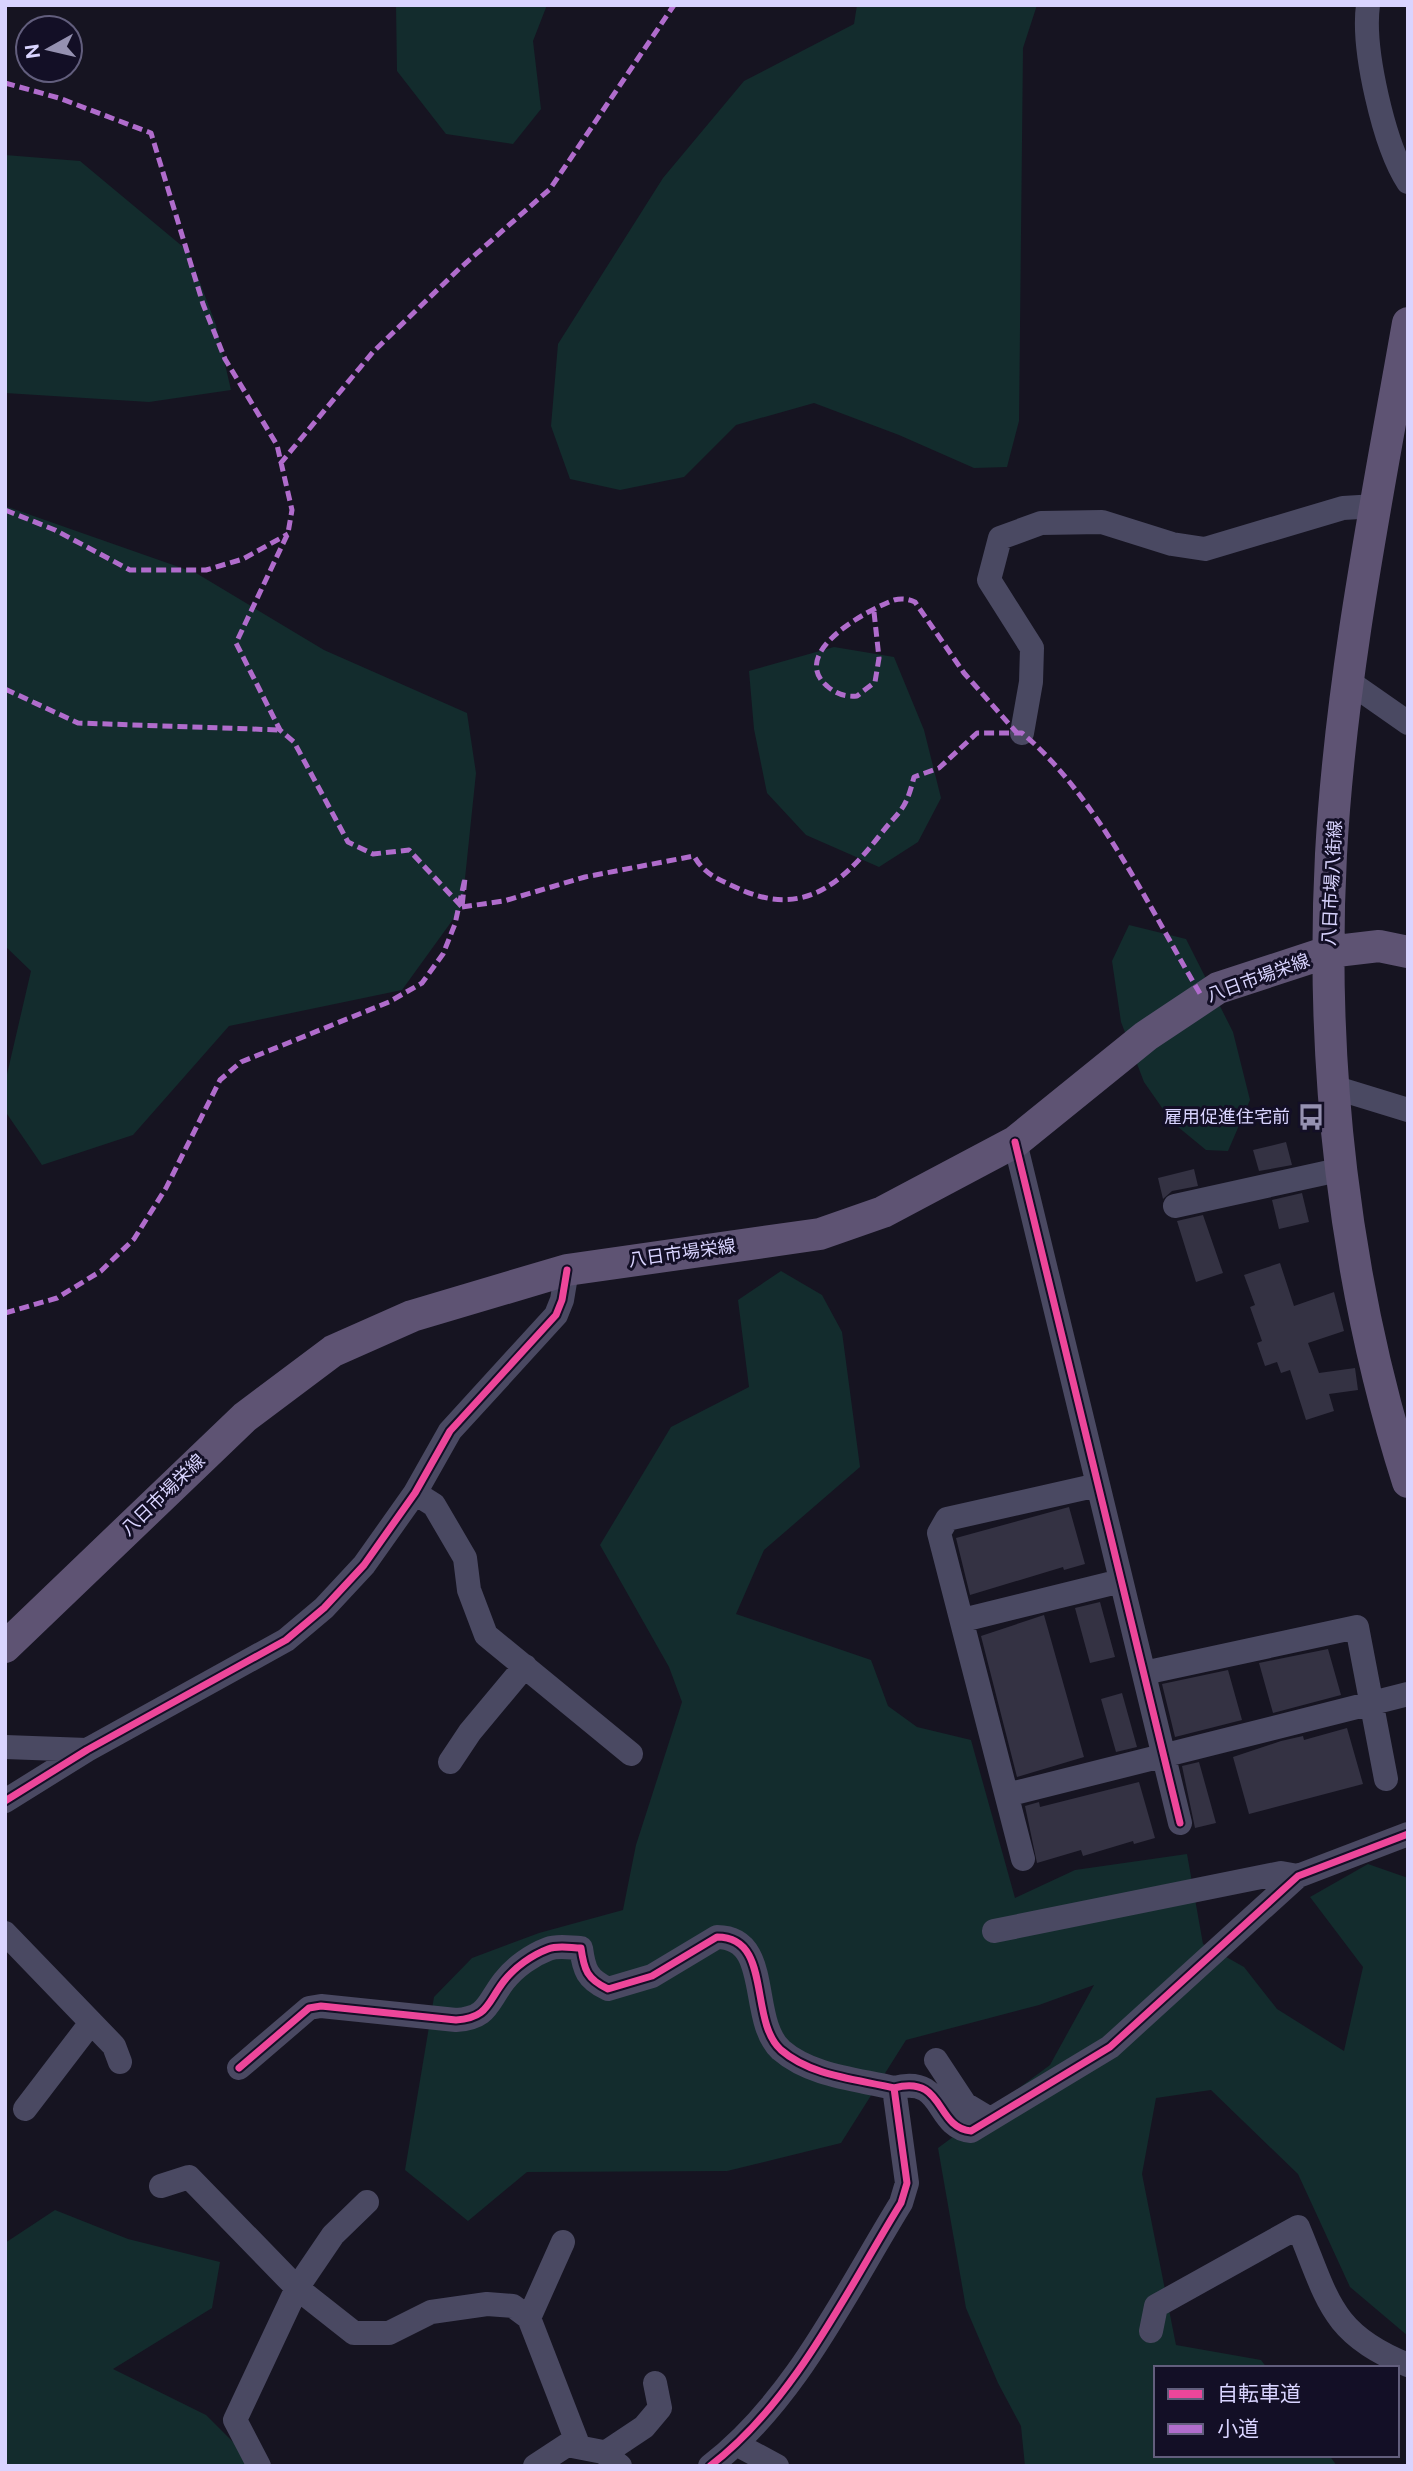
<svg xmlns="http://www.w3.org/2000/svg" width="1413" height="2471" font-family="'Public Sans','Noto Sans JP',sans-serif">
  <style>
    .green { fill: #132c2d }
    .building { fill: #343243 }
    .lines { fill: none; stroke-linecap: round; stroke-linejoin: round }
    .minor { stroke: #4a4962; stroke-width: 24 }
    .major { stroke: #5e5373; stroke-width: 32 }
    .quiet { stroke: #b06ccc; stroke-width: 5; stroke-dasharray: 10 5; stroke-linecap: butt }
    .cycleway-casing { stroke: #130f26; stroke-width: 11 }
    .cycleway { stroke: #ed469a; stroke-width: 7 }
    .labels { text-anchor: middle; stroke-width: 6; stroke-linejoin: round; paint-order: stroke }
    .street-label { font-size: 18px; fill: #d9d4ff; stroke: #130f26 }
    .poi-label { font-size: 18px; fill: #d9d4ff; stroke: #130f26; text-anchor: end }
  </style>
  <rect width="100%" height="100%" fill="#161421"/>
  <path class="green" d="M396,5H547L533,41L541,109L513,144L446,134L397,71Z
    M857,5H1037L1023,48L1019,421L1007,467L974,468L899,435L814,403L736,425L684,477L620,490L570,479L551,426L558,344L663,178L744,81L854,24Z
    M5,155L80,161L188,251L216,325L231,390L149,402L5,393Z
    M5,506L196,573L324,650L467,713L476,773L462,907L402,990L229,1026L133,1135L42,1165L5,1111V1083L31,971L5,946Z
    M834,647L894,657L924,730L941,798L918,842L879,867L806,835L767,793L754,729L749,671Z
    M1129,925L1186,939L1233,1032L1250,1100L1228,1151L1206,1150L1172,1122L1144,1082L1121,1022L1112,961Z
    M781,1271L822,1295L842,1332L860,1467L764,1550L736,1614L871,1660L888,1706L917,1727L971,1740L1015,1898L1075,1870L1187,1854L1203,1944L1244,1967L1277,2009L1344,2051L1363,1967L1310,1897L1368,1864L1408,1878V2336L1350,2287L1298,2174L1211,2090L1156,2098L1142,2174L1176,2345L1261,2360L1267,2368H1156V2455H1329L1337,2466H1025L1021,2426L998,2383L966,2308L938,2148L1050,2065L1094,1985L1039,2005L906,2040L841,2143L727,2171L527,2172L468,2221L405,2170L434,1997L472,1958L539,1933L623,1910L636,1845L682,1702L669,1667L600,1545L671,1427L749,1387L738,1300Z
    M55,2210L128,2239L220,2262L212,2308L113,2369L206,2415L248,2457L262,2466H5V2243Z"/>
  <path class="building" d="M1286,1142L1292,1165L1259,1171L1253,1150Z
    M1194,1169L1198,1186L1172,1191L1163,1199L1158,1178Z
    M1302,1193L1309,1222L1279,1229L1272,1200Z
    M1203,1215L1223,1273L1196,1282L1177,1221Z
    M1280,1263L1294,1306L1334,1292L1344,1331L1308,1343L1319,1373L1355,1368L1358,1390L1329,1394L1334,1411L1306,1420L1290,1370L1281,1373L1277,1362L1265,1366L1257,1343L1262,1341L1250,1307L1255,1305L1244,1275Z
    M1069,1507L1085,1564L1064,1570L1063,1567L970,1595L956,1538Z
    M1100,1602L1115,1657L1090,1663L1075,1608Z
    M1044,1615L1084,1757L1017,1777L981,1636Z
    M1328,1649L1341,1695L1273,1713L1259,1663Z
    M1228,1670L1242,1720L1175,1737L1162,1684Z
    M1122,1693L1137,1747L1116,1752L1101,1699Z
    M1347,1728L1363,1784L1249,1814L1233,1757L1281,1741L1303,1736L1304,1740Z
    M1199,1762L1216,1823L1195,1828L1182,1766Z
    M1139,1782L1155,1838L1134,1844L1133,1841L1083,1856L1081,1850L1037,1863L1025,1806L1039,1802L1040,1807Z"/>
  <g class="lines">
    <path class="minor" d="M1368,5C1362,49 1384,145 1408,182
      M1348,681L1408,723
      M1022,733L1031,682L1032,648L989,580L1000,538L1041,523L1102,522L1172,544L1205,549L1343,508L1376,506
      M1333,1087L1408,1110
      M1015,1142L1180,1823
      M1175,1206L1343,1169
      M415,1493L434,1505L465,1558L469,1590L486,1635L631,1754
      M963,1620L1121,1581
      M1144,1673L1357,1627L1386,1779
      M5,1747L87,1750
      M450,1762L470,1732L525,1666
      M1007,1795L1408,1694
      M5,1801L87,1750L286,1640L324,1608L364,1565L415,1493L450,1431L556,1315L562,1300L567,1270
      M1023,1859L939,1533L947,1519L1098,1485
      M994,1931L1281,1873L1298,1876
      M5,1933L114,2046L120,2062
      M936,2060L965,2104L990,2119
      M239,2068L309,2008L321,2006L456,2020C488,2018 487,2003 504,1981C515,1967 532,1955 548,1949C558,1945 571,1948 581,1948C584,1970 587,1979 608,1989L652,1976L717,1937C773,1937 748,2020 781,2050C811,2076 856,2079 894,2088
      M25,2109L90,2024
      M161,2186L189,2177L297,2288L354,2333H389L431,2312L487,2304L513,2306L529,2318L579,2447
      M529,2318L563,2242
      M1151,2331L1156,2306L1298,2227C1328,2299 1330,2334 1408,2365
      M736,2444L777,2466
      M605,2453L644,2427L660,2408L655,2383
      M259,2466L235,2420L297,2288L333,2235L367,2202
      M535,2466L567,2445L603,2452L620,2466
      M710,2466C795,2401 846,2292 901,2203L907,2183L894,2088C945,2074 935,2128 971,2131L1110,2047L1298,1876L1408,1834"/>
    <path class="major" d="M1408,323C1377,499 1341,675 1331,854C1320,1064 1344,1281 1408,1482
      M5,1647L245,1417L333,1351L412,1316L567,1270L820,1234L883,1212L1015,1142L1146,1036L1218,988L1328,952L1379,946L1408,952"/>
    <path class="quiet" d="M5,83L59,98L151,133L203,304L225,359L277,445L292,510L288,533L236,643L280,730L294,742L348,842L373,854L409,850L462,907
      M280,464L373,352L459,269L550,189L674,5
      M5,510L55,530L130,570H206L243,559L288,534
      M874,612L879,658L875,682L857,696C845,697 836,694 827,686C788,653 867,610 894,600C902,598 908,599 915,602L964,673L1017,733
      M5,689L78,723L280,730
      M462,907L504,901L585,877L694,856C704,874 718,879 735,887C801,919 840,886 880,835C900,809 905,813 914,777L939,768L977,733H1022C1097,795 1152,913 1202,997
      M5,1313L57,1298L101,1271L134,1239L166,1188L220,1080L241,1062L389,1002L422,983L443,954L455,924L465,878L462,907"/>
    <defs>
      <path id="cycleway" d="M1015,1142L1180,1823
        M5,1801L87,1750L286,1640L324,1608L364,1565L415,1493L450,1431L556,1315L562,1300L567,1270
        M239,2068L309,2008L321,2006L456,2020C488,2018 487,2003 504,1981C515,1967 532,1955 548,1949C558,1945 571,1948 581,1948C584,1970 587,1979 608,1989L652,1976L717,1937C773,1937 748,2020 781,2050C811,2076 856,2079 894,2088
        M710,2466C795,2401 846,2292 901,2203L907,2183L894,2088C945,2074 935,2128 971,2131L1110,2047L1298,1876L1408,1834"/>
    </defs>
    <use href="#cycleway" class="cycleway-casing"/>
    <use href="#cycleway" class="cycleway"/>
  </g>
  <defs>
    <symbol id="bus-bare" viewBox="-9 -9 18 18"><path d="M-5-6H5V4H4V6H2V4H-2V6H-4V4H-5ZM-3.5-4V0h7V-4ZM-3.5 1.2v1.5H-2V1.2ZM2 1.2v1.5H3.5V1.2Z" fill="#9591b1" stroke="#130f26" stroke-width="2.5" paint-order="stroke"/></symbol>
  </defs>
  <g fill-rule="evenodd">
    <use href="#bus-bare" x="1292" y="1098" width="38" height="38"/>
  </g>
  <g class="labels">
    <g class="street-label">
      <text transform="translate(1332 883) rotate(-87)" y="6">八日市場八街線</text>
      <text transform="translate(1258 978) rotate(-20)" y="6">八日市場栄線</text>
      <text transform="translate(682 1253) rotate(-8)" y="6">八日市場栄線</text>
      <text transform="translate(163 1495) rotate(-44)" y="6">八日市場栄線</text>
    </g>
    <g class="poi-label">
      <text x="1290" y="1123">雇用促進住宅前</text>
    </g>
  </g>
  <rect width="1413" height="2471" fill="none" stroke="#d9d4ff" stroke-width="14"/>
  <rect x="1154" y="2366" width="245" height="91" fill="#130f26" stroke="#625e7d" stroke-width="2"/>
  <rect x="1168" y="2389" width="35" height="10" fill="#ed469a" stroke="#625e7d" stroke-width="2"/>
  <text x="1217" y="2401" font-size="21" fill="#d9d4ff">自転車道</text>
  <rect x="1168" y="2424" width="35" height="10" fill="#b06ccc" stroke="#625e7d" stroke-width="2"/>
  <text x="1217" y="2436" font-size="21" fill="#d9d4ff">小道</text>
  <g transform="translate(49 49) rotate(262)"><circle r="33" fill="#130f26" stroke="#625e7d" stroke-width="2"/>
  <path d="M0-5L12 26L0 18L-12 26Z" fill="#9591b1"/>
  <text y="-10" font-size="19" font-weight="bold" text-anchor="middle" fill="#d9d4ff">N</text>
  </g>
</svg>
